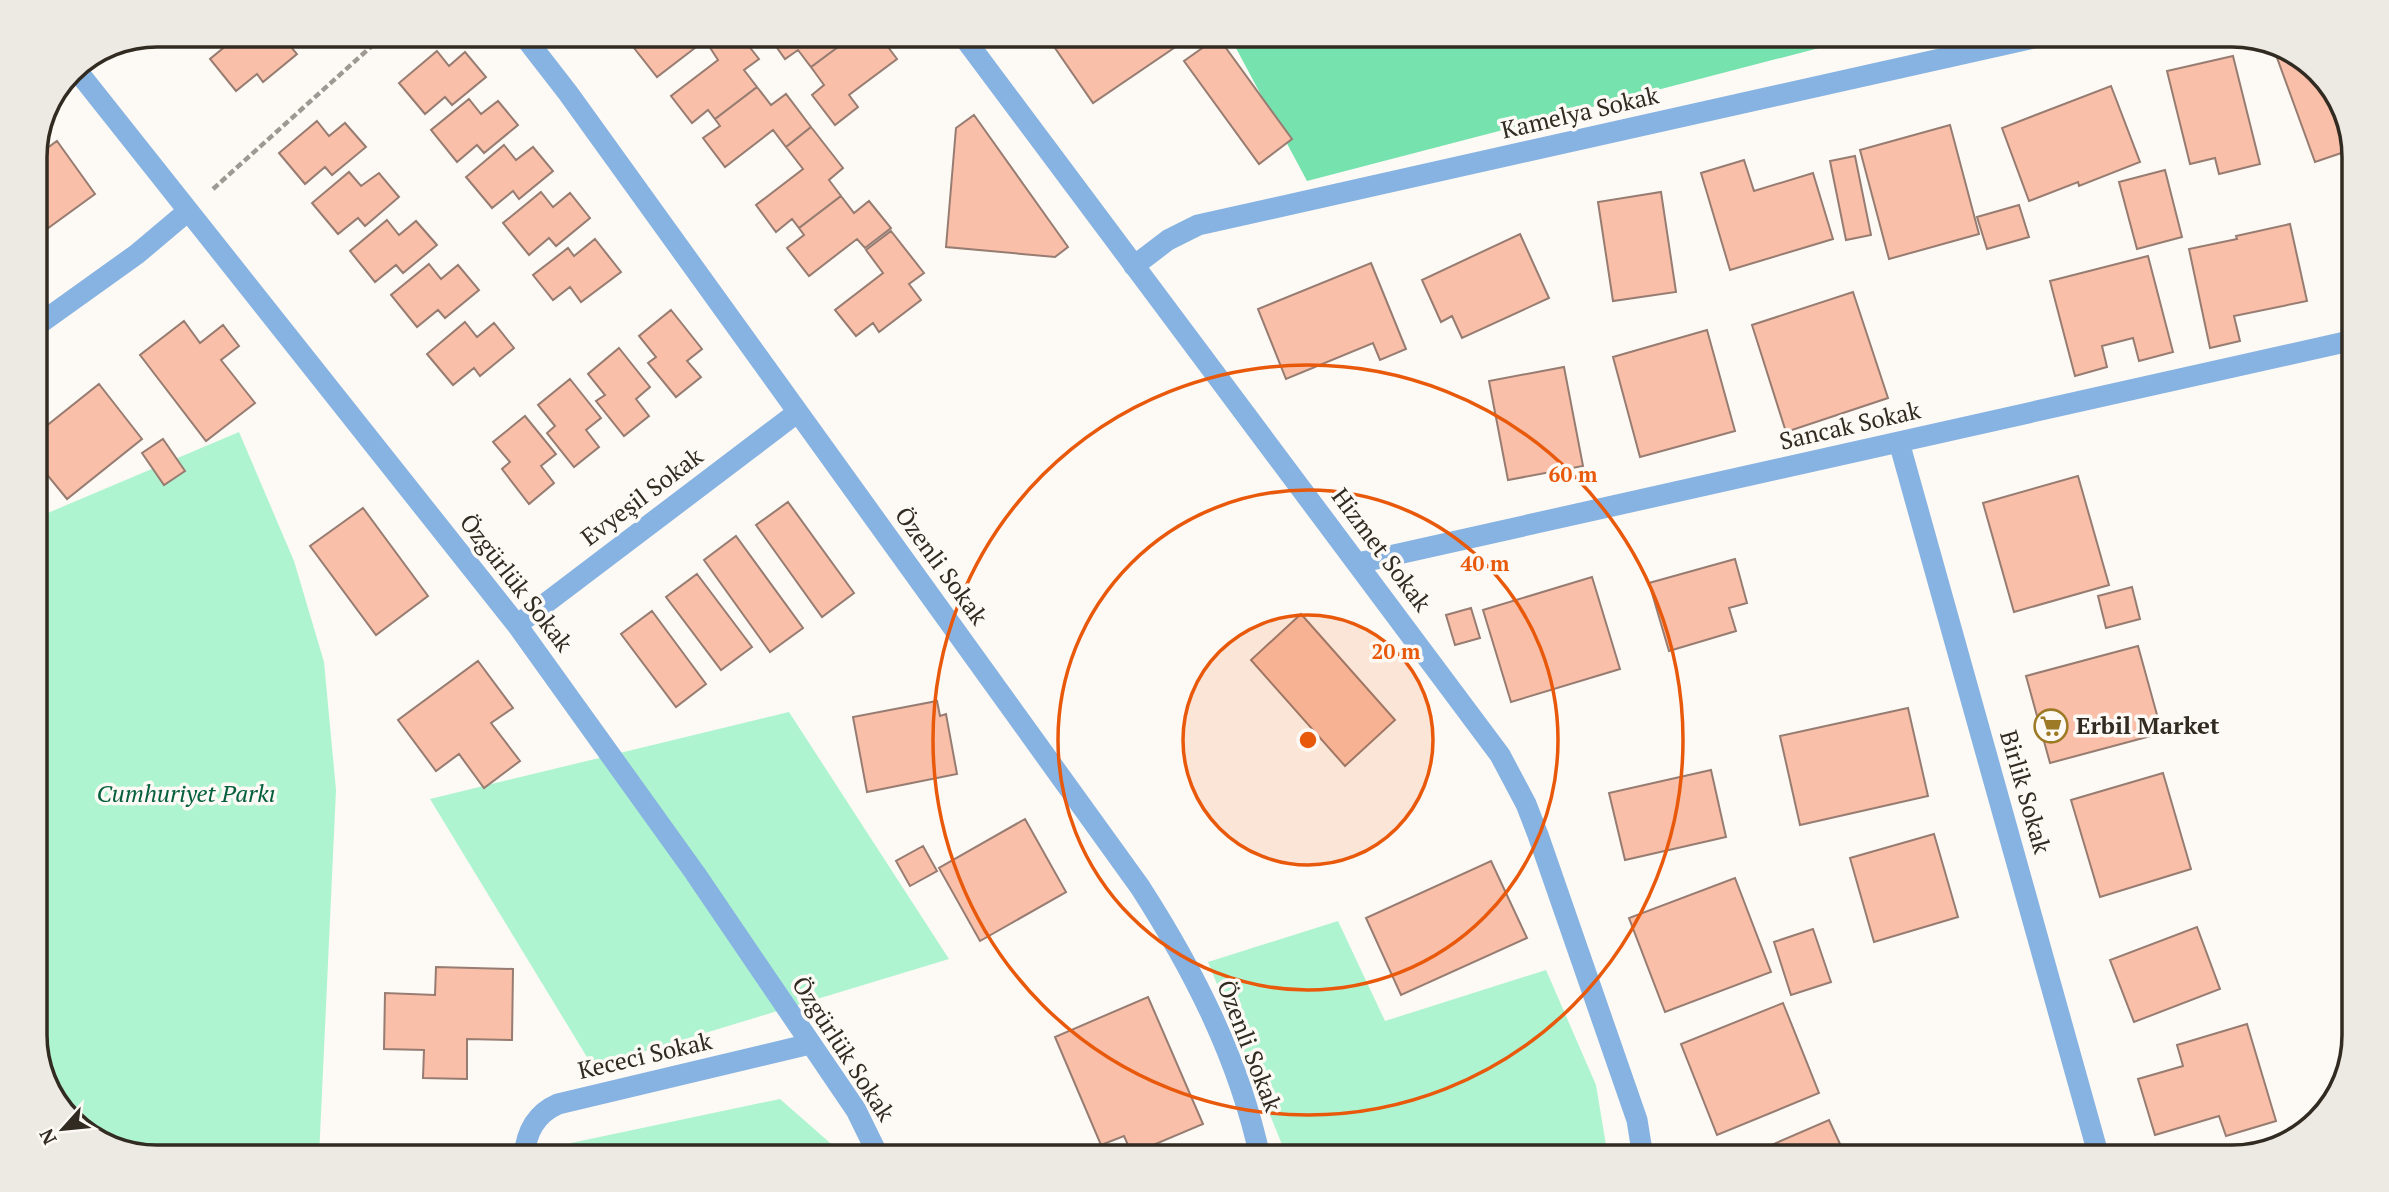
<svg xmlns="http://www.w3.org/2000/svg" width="2389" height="1192" font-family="'PT Serif',serif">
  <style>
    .green { fill: #aff4d0 }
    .forest { fill: #76e3af }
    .building { fill: #fabfa8; stroke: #977c72; stroke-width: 2 }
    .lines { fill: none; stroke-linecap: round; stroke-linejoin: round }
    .path { stroke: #9e9992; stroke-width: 4.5; stroke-dasharray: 7 3.5; stroke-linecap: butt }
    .street { stroke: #87b3e2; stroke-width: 21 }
    .ring { fill: none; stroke: #e8590c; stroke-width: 3.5 }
    .labels { text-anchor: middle; stroke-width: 7; stroke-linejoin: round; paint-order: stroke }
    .street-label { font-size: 24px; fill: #312b22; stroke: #fdf9f4 }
    .poi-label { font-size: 24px; font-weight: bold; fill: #312b22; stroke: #fdf9f4; text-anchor: start }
    .park-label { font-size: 24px; font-style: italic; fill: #045f3e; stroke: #fdf9f4 }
    .rim { fill: none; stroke: #312b22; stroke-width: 3.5 }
    .centre { fill: #e8590c; stroke: #fdf9f4; stroke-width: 3.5 }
    .ring-label { font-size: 21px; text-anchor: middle; font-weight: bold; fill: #e8590c; stroke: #fdf9f4; stroke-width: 7; stroke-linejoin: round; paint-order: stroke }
  </style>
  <rect width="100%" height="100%" fill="#fdf9f4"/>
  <path class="green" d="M239,432L294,561L324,662L336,790L319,1157H157L103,1145L56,1103L35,1043V505L43,515Z
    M789,712L949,959L593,1067L430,799Z
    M1338,921L1385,1021L1546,970L1596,1085L1608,1157H1287L1208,962Z
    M780,1099L837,1149L838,1157H562L571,1143Z"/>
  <path class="forest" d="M1229,35H1869L1307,181Z"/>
  <path class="building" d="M239,35H254L260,43L270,35H281L297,54L263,82L257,74L236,91L210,59Z
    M650,35H723L709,46L704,41L657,77L634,48Z
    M723,35H740L759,59L744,70L757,87L715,119L708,110L692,123L671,96L718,60L709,46Z
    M768,35H852L853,36L811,67L798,50L785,59Z
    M874,35H879L897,59L849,95L858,107L835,125L812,95L824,85L811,67L853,36L860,45Z
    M1046,35H1193L1093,103Z
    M1218,37L1292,139L1259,164L1184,61Z
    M2272,44L2286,47L2334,90L2353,149L2315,162Z
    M437,51L449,66L465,52L486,77L452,105L445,97L425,114L399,83Z
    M2233,56L2260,164L2219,174L2215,158L2190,164L2167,71Z
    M2111,86L2140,162L2079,186L2078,182L2029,201L2002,128Z
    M757,87L771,105L786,94L811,127L786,147L773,130L725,167L703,138L720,126L715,119Z
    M469,99L481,114L498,101L518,125L484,153L477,145L457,162L431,130Z
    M974,115L1068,247L1055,257L946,247L956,128Z
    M317,121L329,136L345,123L366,147L332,175L325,167L305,184L279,153Z
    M1950,125L1979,234L1889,259L1860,150Z
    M811,127L843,168L829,180L841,196L799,228L792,219L776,232L756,205L803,169L786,147Z
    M57,141L95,194L36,237L44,248L35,255V157Z
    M504,145L516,160L533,147L553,171L519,199L513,191L492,208L466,177Z
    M1855,156L1871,235L1846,240L1830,161Z
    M1744,160L1754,191L1813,173L1833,239L1730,270L1701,173Z
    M2165,170L2182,237L2137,249L2119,182Z
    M349,172L361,186L379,173L399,197L365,226L358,218L338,234L312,203Z
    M541,192L553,207L570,193L590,218L556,246L549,238L529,255L503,223Z
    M1661,192L1676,292L1613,301L1598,202Z
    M841,196L854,213L869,201L891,228L865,248L857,239L809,276L787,248L804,235L799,228Z
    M2019,205L2029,237L1987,249L1977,217Z
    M387,220L399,235L416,221L437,245L403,273L396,265L375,282L350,251Z
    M2290,224L2307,301L2234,316L2240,341L2210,348L2189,249L2237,239L2236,236Z
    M891,231L924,273L909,284L921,300L879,332L873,323L856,336L835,310L883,273L866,250Z
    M1520,234L1549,298L1462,338L1452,316L1441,322L1422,280Z
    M595,239L621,272L581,302L570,287L553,300L533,275L568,248L574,256Z
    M2148,256L2173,352L2139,361L2133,338L2102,346L2107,367L2075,376L2050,281Z
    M1371,263L1406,349L1380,360L1373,343L1286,379L1258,309Z
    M429,264L441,279L458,265L479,290L445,318L438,310L417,327L391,295Z
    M1853,292L1888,398L1786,432L1752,325Z
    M671,310L702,349L687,361L701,377L676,397L648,363L656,357L639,336Z
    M184,321L200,343L223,325L239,346L221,360L255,403L206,441L140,355Z
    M465,322L477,337L494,323L514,348L480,376L474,368L453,385L427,354Z
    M1707,330L1735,431L1640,457L1613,357Z
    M619,348L650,387L636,399L649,416L624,436L596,401L605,395L588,374Z
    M1564,367L1583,466L1508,480L1489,381Z
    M570,379L601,418L586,430L599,447L574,467L547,433L555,426L538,405Z
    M99,384L142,439L67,499L35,460V435Z
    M525,416L556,454L541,466L554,483L529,504L502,469L510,462L493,442Z
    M163,439L185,471L164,485L142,453Z
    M2078,476L2109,585L2014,612L1983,503Z
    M788,502L854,593L822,617L756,525Z
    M363,508L428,596L376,635L310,546Z
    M736,536L803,628L770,652L704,560Z
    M1735,559L1747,603L1729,608L1736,631L1669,651L1649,583Z
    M697,574L752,647L721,670L666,597Z
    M1592,577L1620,669L1511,702L1483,610Z
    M2132,587L2140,619L2106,628L2098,596Z
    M1471,608L1480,638L1455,645L1446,615Z
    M652,611L706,684L676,707L621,634Z
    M1301,614L1395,720L1345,766L1251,660Z
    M2138,646L2162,733L2050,763L2026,676Z
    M478,661L513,708L491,723L520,761L484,788L459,754L436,771L398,720Z
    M937,701L940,716L946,714L957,774L867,792L853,717Z
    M1908,708L1928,796L1800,825L1780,736Z
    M1711,770L1726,837L1625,860L1609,793Z
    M2163,773L2191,869L2100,897L2071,800Z
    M1025,819L1066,892L980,941L939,868Z
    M1934,834L1958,917L1874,942L1850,858Z
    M923,846L937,871L910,886L896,861Z
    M1491,861L1527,938L1401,995L1366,918Z
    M1735,878L1771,972L1665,1012L1629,918Z
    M2197,927L2220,989L2134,1022L2110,960Z
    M1813,929L1831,982L1791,995L1774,942Z
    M436,967L513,969L512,1040L467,1039V1079L423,1078L424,1050L384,1049L385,993L435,995Z
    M1148,997L1203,1124L1132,1154L1124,1136L1101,1145L1055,1037Z
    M1783,1003L1819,1093L1717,1135L1681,1044Z
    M2247,1024L2276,1121L2226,1136L2219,1116L2155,1135L2138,1079L2183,1066L2177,1045Z
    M1829,1120L1846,1157H1744Z"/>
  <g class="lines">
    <path class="path" d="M213,189L384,35"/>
    <path class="street" d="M523,35L568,93L1140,887C1194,971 1239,1059 1260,1157
      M962,35L1500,755L1526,804L1538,835L1637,1120L1643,1157
      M75,68L517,625L695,873L856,1110L879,1157
      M1134,266L1168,240L1198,225L2047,35
      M35,327L137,254L188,211
      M1899,442L2099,1157
      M1358,563L2354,340
      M517,625L798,412
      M524,1157C526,1133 535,1114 558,1104L810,1044"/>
  </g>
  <circle cx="1308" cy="740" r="125" fill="#e8590c" fill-opacity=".12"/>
  <g class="ring">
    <circle cx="1308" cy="740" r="125"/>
    <circle cx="1308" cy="740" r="250"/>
    <circle cx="1308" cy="740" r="375"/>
  </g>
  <defs>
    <symbol id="supermarket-ring" viewBox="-11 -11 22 22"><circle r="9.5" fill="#fdf9f4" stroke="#9d7a25" stroke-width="1.5"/><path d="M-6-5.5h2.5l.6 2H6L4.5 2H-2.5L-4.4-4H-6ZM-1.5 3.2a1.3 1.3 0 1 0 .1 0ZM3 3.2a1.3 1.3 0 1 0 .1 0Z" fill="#9d7a25"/></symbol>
  </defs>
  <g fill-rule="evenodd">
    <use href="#supermarket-ring" x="2032" y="707" width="38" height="38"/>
  </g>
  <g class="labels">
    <g class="street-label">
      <text transform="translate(1580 113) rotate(-13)" y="8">Kamelya Sokak</text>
      <text transform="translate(1850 426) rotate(-13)" y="8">Sancak Sokak</text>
      <text transform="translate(642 497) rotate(-37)" y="8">Evyeşil Sokak</text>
      <text transform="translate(1381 550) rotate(53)" y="8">Hizmet Sokak</text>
      <text transform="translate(941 566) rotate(54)" y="8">Özenli Sokak</text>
      <text transform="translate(516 583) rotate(52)" y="8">Özgürlük Sokak</text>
      <text transform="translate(2025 792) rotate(74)" y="8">Birlik Sokak</text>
      <text transform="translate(1249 1046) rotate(69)" y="8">Özenli Sokak</text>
      <text transform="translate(843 1049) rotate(57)" y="8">Özgürlük Sokak</text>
      <text transform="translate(645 1056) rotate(-13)" y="8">Kececi Sokak</text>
    </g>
    <g class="poi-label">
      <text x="2076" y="734">Erbil Market</text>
    </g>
    <g class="park-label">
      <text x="186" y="802">Cumhuriyet Parkı</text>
    </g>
  </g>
  <path d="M0 0H2389V1192H0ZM157 47H2232A110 110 0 0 1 2342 157V1035A110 110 0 0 1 2232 1145H157A110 110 0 0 1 47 1035V157A110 110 0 0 1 157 47Z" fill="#ede9e3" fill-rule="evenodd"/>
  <path class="rim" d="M157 47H2232A110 110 0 0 1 2342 157V1035A110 110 0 0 1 2232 1145H157A110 110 0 0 1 47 1035V157A110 110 0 0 1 157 47Z"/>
  <circle cx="1308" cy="740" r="10" class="centre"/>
  <g class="ring-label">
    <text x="1573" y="482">60 m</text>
    <text x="1485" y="571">40 m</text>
    <text x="1396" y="659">20 m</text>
  </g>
  <g transform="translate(63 1129) rotate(243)" stroke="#fdf9f4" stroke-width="5" paint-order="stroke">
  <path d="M0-5L12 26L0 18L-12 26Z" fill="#312b22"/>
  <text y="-10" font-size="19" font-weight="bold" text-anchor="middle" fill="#312b22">N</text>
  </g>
</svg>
